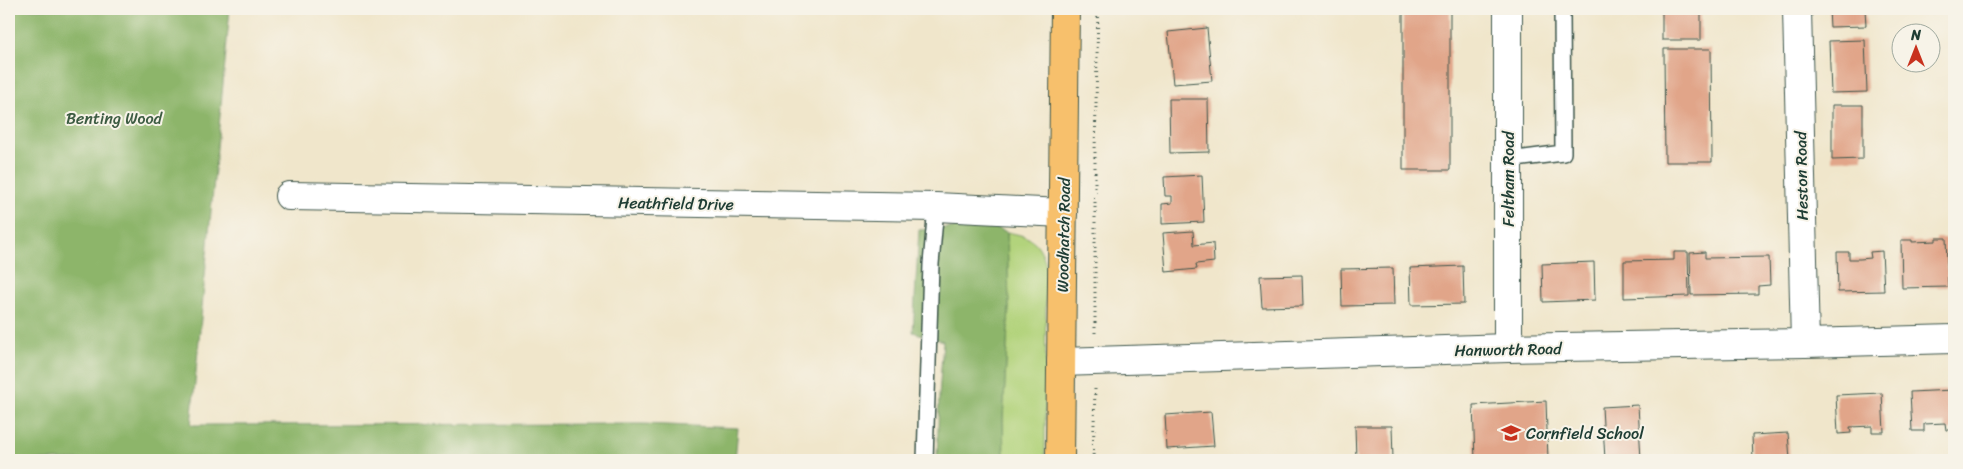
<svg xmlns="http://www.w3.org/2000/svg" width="1963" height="469" font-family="Sriracha,sans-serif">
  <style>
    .green { fill: #b2d37b; stroke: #688858 }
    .forest { fill: #8db56b; stroke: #567950 }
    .building { fill: #e1a589 }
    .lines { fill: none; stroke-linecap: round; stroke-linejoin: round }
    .lane-casing { stroke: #3e564b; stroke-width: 18 }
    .street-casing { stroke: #3e564b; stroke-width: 30 }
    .primary-casing { stroke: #3e564b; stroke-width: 30 }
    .path { stroke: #3e564b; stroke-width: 3; stroke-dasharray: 1 4; stroke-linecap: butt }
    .lane { stroke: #fff; stroke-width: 15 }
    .street { stroke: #fff; stroke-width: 28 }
    .primary { stroke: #f7c06c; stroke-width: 28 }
    .labels { text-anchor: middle; stroke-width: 4; stroke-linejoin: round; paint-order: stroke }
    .park-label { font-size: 16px; fill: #3c5b42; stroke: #f7f3e8 }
    .street-label { font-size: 16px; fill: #1f3d34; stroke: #f7f3e8 }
    .poi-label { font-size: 16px; fill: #1f3d34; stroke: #f7f3e8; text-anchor: start }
  </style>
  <rect width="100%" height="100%" fill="#f7f3e8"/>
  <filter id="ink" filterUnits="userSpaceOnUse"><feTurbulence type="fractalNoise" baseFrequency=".02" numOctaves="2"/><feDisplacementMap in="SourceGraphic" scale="10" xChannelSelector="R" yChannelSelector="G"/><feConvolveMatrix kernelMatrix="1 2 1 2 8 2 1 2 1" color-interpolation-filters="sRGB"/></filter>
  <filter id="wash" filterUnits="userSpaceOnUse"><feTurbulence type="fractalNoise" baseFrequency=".0096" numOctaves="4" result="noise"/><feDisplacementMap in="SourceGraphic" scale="20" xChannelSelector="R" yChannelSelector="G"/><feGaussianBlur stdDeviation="1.12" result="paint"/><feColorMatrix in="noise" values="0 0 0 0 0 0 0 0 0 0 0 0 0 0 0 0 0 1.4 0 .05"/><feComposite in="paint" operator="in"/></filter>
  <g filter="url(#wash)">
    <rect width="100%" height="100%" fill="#f0e6cb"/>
    <path class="green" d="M1007,232C1031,237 1038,239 1046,264L1045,460H1004L1003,420L1009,307Z"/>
    <path class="forest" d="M9,9H230L191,425L643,424L738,428L735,460H9Z
      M989,225L1007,232L1009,307L1003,420L1004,460H937L939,396L943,341L913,332L919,230Z"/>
    <g id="blocks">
      <path class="building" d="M1403,9H1450V170H1403Z
        M1662,9H1701V40H1662Z
        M1829,9H1865L1866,26L1830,27Z
        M1207,28L1212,81L1173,84L1168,32Z
        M1865,40L1867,92L1831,93L1829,41Z
        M1664,49H1711L1712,162H1665Z
        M1169,99H1208L1209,152L1170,153Z
        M1832,105H1863V159L1832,160Z
        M1202,175L1204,222L1162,224V204L1172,203V196H1165L1164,177Z
        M1193,231L1194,245L1213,243L1214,262L1196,264L1197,269L1166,272L1163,233Z
        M1936,238H1946L1948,287L1902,288L1901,240H1912V242L1936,241Z
        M1882,251L1884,291L1838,292L1837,252H1849V259H1860L1871,258L1870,252Z
        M1674,252H1688L1689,296L1624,298V261L1674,260Z
        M1705,252V258L1769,257L1770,285L1758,286V294L1691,295L1690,253Z
        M1594,262L1595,300L1543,302L1542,264Z
        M1463,266L1464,304L1411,305L1410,268Z
        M1393,268L1394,305L1342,306L1341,269Z
        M1302,275L1303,306L1262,307L1260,276Z
        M1954,390V430H1946L1945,423L1924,424V431H1912L1910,392Z
        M1882,393L1884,432H1872V426L1850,427L1851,433L1838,434L1836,395Z
        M1546,401L1548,460H1475L1473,405Z
        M1638,405L1641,460H1605L1602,407Z
        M1211,412L1214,446L1167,449L1165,415Z
        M1355,426H1392L1393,460H1356Z
        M1788,433L1790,460H1753L1752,435Z"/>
    </g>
  </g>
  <g filter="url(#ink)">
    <use href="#blocks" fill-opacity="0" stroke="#3e564b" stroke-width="1"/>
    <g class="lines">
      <defs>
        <path id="lane" d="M1508,160L1563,153L1562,9
          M925,460L931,264L936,207"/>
        <path id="street" d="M1508,9V348
          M1797,9L1805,343
          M289,196L936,207L1063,213
          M1061,362L1508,348L1805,343L1954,339"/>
        <path id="primary" d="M1060,460L1065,9"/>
      </defs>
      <use href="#lane" class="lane-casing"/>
      <use href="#street" class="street-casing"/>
      <use href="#primary" class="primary-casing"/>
      <path class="path" d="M1095,333V152L1098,9
        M1093,460L1095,389"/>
      <use href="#lane" class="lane"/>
      <use href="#street" class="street"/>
      <use href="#primary" class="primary"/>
    </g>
  </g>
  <defs>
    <symbol id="school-bare" viewBox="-9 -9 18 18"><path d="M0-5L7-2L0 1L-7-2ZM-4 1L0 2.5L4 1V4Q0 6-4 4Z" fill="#c8321e" stroke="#f7f3e8" stroke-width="2.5" paint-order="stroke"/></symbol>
  </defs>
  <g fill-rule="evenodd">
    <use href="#school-bare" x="1497" y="419" width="28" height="28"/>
  </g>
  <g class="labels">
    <g class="park-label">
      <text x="114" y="124">Benting Wood</text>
    </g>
    <g class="street-label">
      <text transform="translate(1801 176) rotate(-91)" y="6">Heston Road</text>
      <text transform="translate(1508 179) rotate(-90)" y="6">Feltham Road</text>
      <text transform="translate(676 203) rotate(1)" y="6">Heathfield Drive</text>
      <text transform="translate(1063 235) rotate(-89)" y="6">Woodhatch Road</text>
      <text transform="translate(1508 349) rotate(-1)" y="6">Hanworth Road</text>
    </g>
    <g class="poi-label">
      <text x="1526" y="439">Cornfield School</text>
    </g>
  </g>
  <rect width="1963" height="469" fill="none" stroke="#f7f3e8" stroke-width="30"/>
  <g transform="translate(1916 48)"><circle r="24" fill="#f7f3e8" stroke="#a1aaa0"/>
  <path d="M0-4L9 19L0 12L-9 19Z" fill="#c8321e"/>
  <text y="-8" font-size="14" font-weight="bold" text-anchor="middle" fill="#1f3d34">N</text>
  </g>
</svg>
